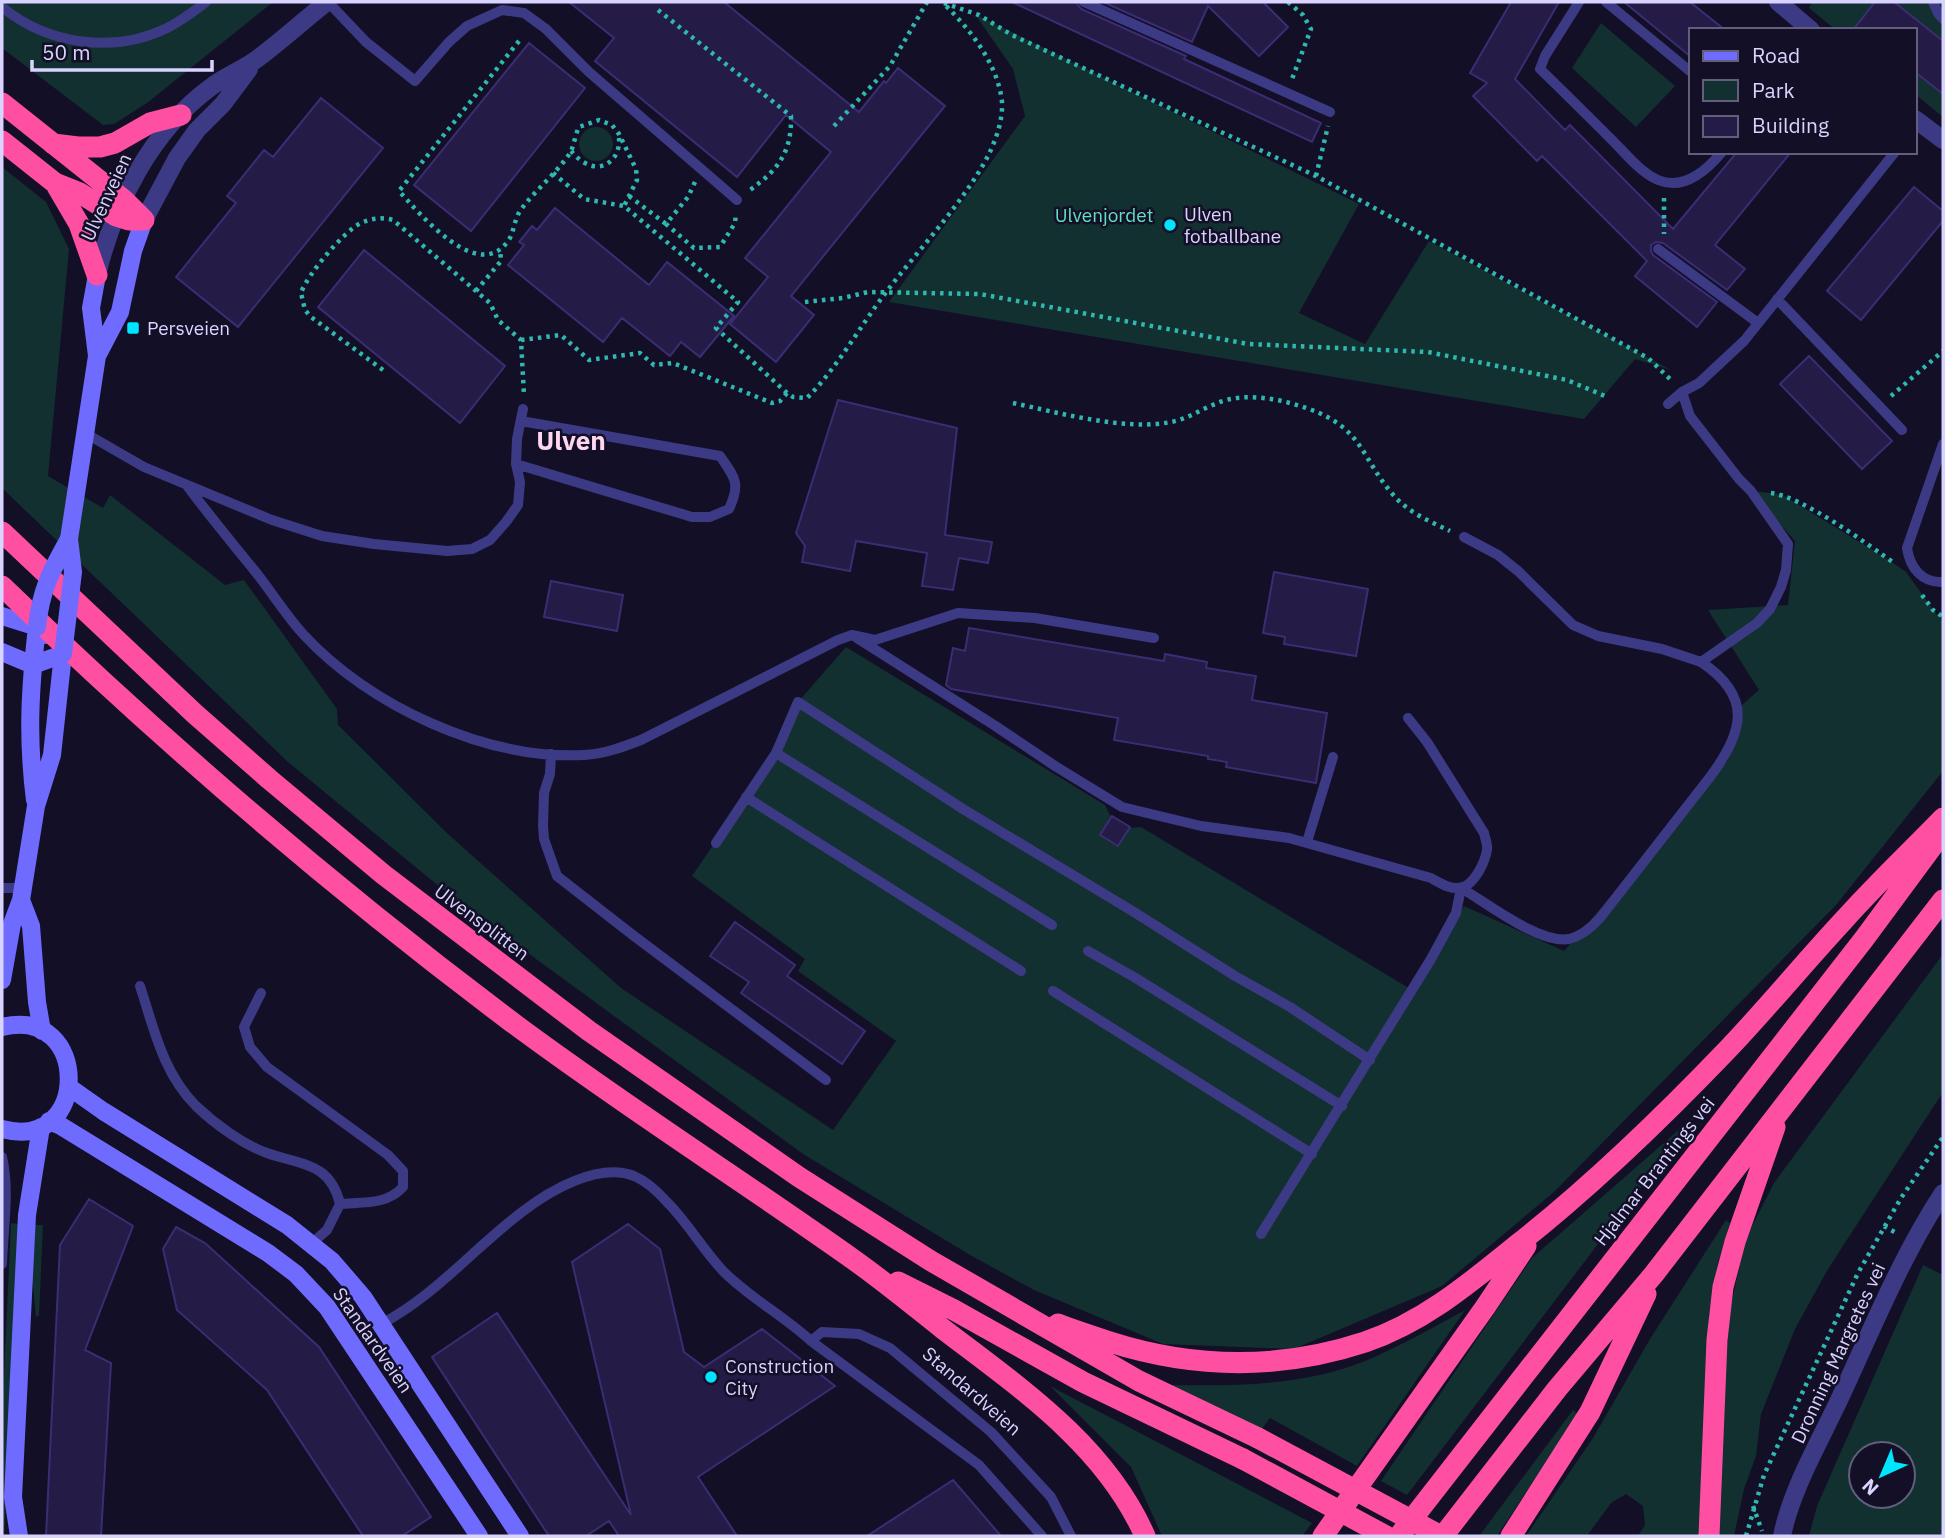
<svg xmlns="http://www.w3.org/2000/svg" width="1945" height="1538" font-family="'IBM Plex Sans',sans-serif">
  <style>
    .green { fill: #12302f; fill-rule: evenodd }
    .building { fill: #241b47; stroke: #3b2d73; stroke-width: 2 }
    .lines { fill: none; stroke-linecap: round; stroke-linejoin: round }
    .path { stroke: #2fb8b0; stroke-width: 4.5; stroke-dasharray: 3.5 5; stroke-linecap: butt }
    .lane { stroke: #3d3a85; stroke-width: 10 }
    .street { stroke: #3d3a85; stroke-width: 18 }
    .secondary { stroke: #6f6bff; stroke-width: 18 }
    .highway { stroke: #ff4fa3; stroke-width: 21 }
    .secondary-bridge { stroke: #6f6bff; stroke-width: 18 }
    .highway-bridge { stroke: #ff4fa3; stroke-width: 21 }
    .poi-dot { fill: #00e5ff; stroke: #130f26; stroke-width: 2.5 }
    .labels { text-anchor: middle; stroke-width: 5; stroke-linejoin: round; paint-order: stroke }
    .street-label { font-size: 19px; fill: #d9d4ff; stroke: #130f26 }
    .poi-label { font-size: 19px; fill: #d9d4ff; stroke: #130f26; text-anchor: start }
    .park-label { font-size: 19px; fill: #5fe0c0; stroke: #130f26 }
    .district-label { font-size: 26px; font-weight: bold; fill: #ffd6f0; stroke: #130f26 }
  </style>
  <rect width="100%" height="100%" fill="#130f26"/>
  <path class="green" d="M2,2H273L147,103L114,124L103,125L2,48Z
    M1812,2H1943V117L1915,94V30H1836L1809,8Z
    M975,14L1359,204L1299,313L1365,344L1429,241L1671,370L1635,359L1584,419L889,302L1025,116L1013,69Z
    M1601,23L1675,86L1636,127L1572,68Z
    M579 144a17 17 0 1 1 34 0a17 17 0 1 1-34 0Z
    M2,167L46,202L69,249L48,476L103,508L110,495L225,585L244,580L337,709L338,725L448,834L621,988L833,1130L896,1041L798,971L805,959L692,876L776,753L798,702L846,647L1105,805L1111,817L1100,835L1117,846L1129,828L1141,827L1412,990L1464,906L1564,951L1728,760L1742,705L1759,690L1708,610L1788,605L1795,541L1751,491L1781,494L1889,560L1906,572L1943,623V771L1836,905L1555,1191L1442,1286L1294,1349L1163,1344L1034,1290L970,1255L803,1154L458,902L288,762L2,488Z
    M1943,954V1092L1828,1269L1795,1329L1761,1414L1756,1456L1744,1489L1734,1536H1719L1726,1356L1731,1305L1743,1250L1753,1224L1774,1183Z
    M1697,1114L1407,1495L1381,1481L1532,1258Z
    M1726,1220L1730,1223L1718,1263L1709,1313L1701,1536H1638L1645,1525L1643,1506L1626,1494L1611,1503L1587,1536H1526L1593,1438L1650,1339Z
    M11,1223L19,1224L5,1522L4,1536H2V1417Z
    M33,1225H43L39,1315L36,1317L31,1265Z
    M1923,1265L1943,1275V1536H1809L1817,1506ZM1861,1454H1903V1496H1861Z
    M1465,1310L1357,1466L1270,1418L1261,1430L1169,1385C1236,1386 1307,1386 1370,1359C1402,1345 1434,1327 1465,1310Z
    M1050,1386L1312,1523L1302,1536H1162L1131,1467Z
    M1573,1410L1578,1414L1497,1536H1479Z"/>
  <path class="building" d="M569,2H724L859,112L884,81L886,83L898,68L945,106L791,296L814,315L776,362L730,324L768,277L745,258L831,152L786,115L737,177L595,61L614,38Z
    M1012,2H1076L1081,9L1186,56L1184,59L1321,123L1312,142Z
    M1103,2H1263L1288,27L1259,56L1208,6L1192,42Z
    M1511,2H1559L1515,79L1565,130L1570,125L1673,229L1737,152H1791L1715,245L1745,269L1727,290L1663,243L1656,242L1651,245V251L1653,255L1717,302L1697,327L1635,276L1647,261L1542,156L1537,161L1473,96L1487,83L1470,73Z
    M1624,2H1690L1725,30H1691V57Z
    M1875,2H1894L1943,41V94L1915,72V30H1853Z
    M529,43L585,88L471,231L414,185Z
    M321,98L383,148L238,327L176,277L236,203L227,196L264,150L273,157Z
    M1914,187L1943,211V221L1861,320L1827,291Z
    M555,208L649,285L667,262L734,316L700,357L681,342L670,356L622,318L603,342L508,265L524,245L519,242L532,226L537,230Z
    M364,250L505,366L460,423L318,307Z
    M1809,356L1892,441L1862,469L1780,384Z
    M838,400L957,428L945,535L992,542L988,563L959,558L953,590L922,586L927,553L856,541L850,571L802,562L805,546L796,533Z
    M1274,572L1368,589L1356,656L1284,644L1285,637L1263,633Z
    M551,581L623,595L617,631L544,617Z
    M969,628L1164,661L1165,654L1207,662L1206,668L1256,676L1252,700L1327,713L1316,783L1226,767L1227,762L1208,759V756L1114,740L1118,718L951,689L946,685L953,648L965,651Z
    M1112,816L1130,827L1118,846L1100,835Z
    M735,922L795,965L787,976L865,1031L842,1064L741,993L749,982L710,956Z
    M89,1199L133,1226L85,1350L111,1363L101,1536H46L60,1245Z
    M628,1224L660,1249L684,1352L704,1367L762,1329L835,1386L698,1477L737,1536H619L609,1521L586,1536H549L432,1357L497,1313L631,1515L572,1262Z
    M176,1227L205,1243L319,1347L431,1517L402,1536H363L267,1390L177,1310L163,1249Z
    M953,1480L1001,1536H867Z"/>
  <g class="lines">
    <path class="path" d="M1288,2L1303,15L1311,29L1292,79
      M944,3L979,15L1012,35L1316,176L1648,358L1671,380
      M658,10L791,116C792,152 778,170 750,190
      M519,41L399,191C419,213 478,284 508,241C514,233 514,220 520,211C535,190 556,174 570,153C574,146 575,135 579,127L599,120L612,125L619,134L636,169L637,180L624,206
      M834,126L890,66L927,2
      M571,151C575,155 579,160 585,163C604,174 621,157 619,138
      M553,173L584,199L624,206L738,302L716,328L787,393L793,397L807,398C838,367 860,326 887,291C919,249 965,201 989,154C996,139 1003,120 1002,102C998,64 970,29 943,3
      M1316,176L1328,126
      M695,182L688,197L666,224L694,248L720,247L735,223L736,213
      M629,196L666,224
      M1664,198V234
      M476,291L501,261L500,249
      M805,302L843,298L868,292L980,294L1248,344L1428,352L1567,380L1605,396
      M521,340L561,335L589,360L640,353L654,365L673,363L772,403L780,401L787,393
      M383,370L311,317L305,310L301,293C307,275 344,231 361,223C372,218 382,217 393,220L490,303L498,320L521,340L524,395
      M1891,396L1943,351
      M1013,403C1060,413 1124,431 1171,422C1187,419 1200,410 1215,404C1243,391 1281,399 1309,409C1365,429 1361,460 1396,498C1410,513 1431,522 1450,531
      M1771,493C1803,497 1866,543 1894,563
      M1922,595L1933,610L1943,617
      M1884,1226L1898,1234
      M1753,1506L1762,1531
      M1746,1536L1764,1475L1858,1273L1901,1198L1943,1137"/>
    <path class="lane" d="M328,2L366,42L415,81L449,42L467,26L502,10L524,13L546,29L589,72L737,200
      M1084,2L1330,112
      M1579,2L1545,56L1540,69C1565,93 1589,117 1613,141C1626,154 1641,173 1658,180C1684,191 1707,170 1722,152
      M1606,2L1691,72
      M1933,2L1938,13L1943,19
      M2,7C47,44 112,54 165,29C180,22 193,12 206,2
      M1658,249L1758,323
      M1777,299L1902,430
      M1668,404L1682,392L1699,383L1744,341L1895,152
      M85,433L144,467L272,520L322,536L374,544L447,551L472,549L490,540L506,522L518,505L520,482L516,464L517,439L523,409
      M1943,444L1907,548C1910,568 1922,583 1943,582
      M516,464L692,517H710L729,509C741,483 735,478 720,456L521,421
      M188,487C209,515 232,543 254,570C271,591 285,614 303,634C369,706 486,760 584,755C604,754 623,747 641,740L838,640L852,635L875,640L958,613L1035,618L1154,638
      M1464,537L1498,555L1518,571L1573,625L1598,636L1662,649L1701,662L1757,623L1770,609L1781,587L1786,570L1788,544L1751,491L1739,479L1690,416L1682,392
      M857,638L997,727L1055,766L1122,807L1201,826L1289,838L1431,878C1440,883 1452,891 1463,887C1475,883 1485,862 1487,850C1488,845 1485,838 1484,833L1427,742L1408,718
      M776,753L1052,925
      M551,754L550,774L544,793L543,826L544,839L557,876L634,936L826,1080
      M746,797L1021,971
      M1307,842L1333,757
      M716,843L776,753L798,702L963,809L1134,912L1235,976L1290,1007L1370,1060
      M2,888H22
      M1088,951L1134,977L1342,1106
      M140,986C154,1029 163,1073 196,1106C215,1124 242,1144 267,1153C301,1165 330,1162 340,1204L327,1230L312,1243
      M1053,991L1312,1154
      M261,993L244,1027L250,1047L267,1067L388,1155L403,1171V1187C387,1205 363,1202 340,1204
      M2,1157C10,1191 3,1229 2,1264
      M1261,1234L1431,959L1456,913L1461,888C1487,903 1539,944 1569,939C1582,936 1591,928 1600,918L1710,777C1743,733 1754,697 1701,662
      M381,1324C435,1296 474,1248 522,1212C549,1191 598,1162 634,1176C646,1181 658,1192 667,1202C688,1223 703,1250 724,1272C750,1298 784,1316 811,1341L979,1465L1042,1536
      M811,1341L822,1332L859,1334L890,1348L991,1432L1051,1497L1071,1536"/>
    <path class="street" d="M1778,2L1811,30
      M1915,119L1943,140
      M144,220L177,158L197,130L223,104L249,69
      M97,275C114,204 151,131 211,87C225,76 242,70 257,59C281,41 303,21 327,2
      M1782,1536C1792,1488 1819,1443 1840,1398C1872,1329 1901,1257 1943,1193"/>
    <path class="secondary" d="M97,356L120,312L133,251L144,220
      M69,539L97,356L91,308L97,275
      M2,616L37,627L45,635
      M2,652L33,665L63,654
      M35,800C27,737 30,689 37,627
      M21,900L31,926L37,1002L42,1031
      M2,980L12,924L21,900L36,806L52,755L63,654
      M2,1027C91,1005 91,1153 2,1129
      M69,1087L103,1111L287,1225L332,1261L363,1297L520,1536
      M49,1121L61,1126L268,1253L296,1274L327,1307L479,1536
      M19,1536L13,1497L27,1215L41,1127"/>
    <path class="highway" d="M2,103L124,200L144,220
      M2,141L55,183L80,193L116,216L129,220H144
      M53,144L78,147H100L115,143L150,123L181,115
      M55,183L79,224L97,275
      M2,532L195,714L269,779L384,875L589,1031L799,1177L931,1261L1139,1381L1258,1438
      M2,586C162,741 331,886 509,1020C621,1104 740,1179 854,1260C885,1282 914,1306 943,1329C1020,1388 1105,1445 1145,1536
      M898,1282L954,1310L1083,1382L1243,1459
      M1058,1324C1075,1331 1093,1336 1110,1342C1195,1369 1280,1370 1365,1342C1424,1322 1471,1282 1518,1244C1593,1185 1663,1117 1729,1048C1768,1007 1804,963 1843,921C1875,885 1910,852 1943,818
      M1323,1536L1486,1306L1526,1246
      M1399,1536L1864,939L1940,836
      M1443,1536L1557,1389L1654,1274L1943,900
      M1511,1536L1590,1412L1646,1294
      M1709,1536L1717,1340L1723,1287L1735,1242L1775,1127"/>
    <path class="secondary-bridge" d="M37,627C41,589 51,571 69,539
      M63,654L73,572L69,539"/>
    <path class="highway-bridge" d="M1258,1438L1441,1536
      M1243,1459L1386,1536"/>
  </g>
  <g class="poi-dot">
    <circle cx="1170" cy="225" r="7"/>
    <rect x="126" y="321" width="14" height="14" rx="3.5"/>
    <circle cx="711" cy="1377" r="7"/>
  </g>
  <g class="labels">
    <g class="street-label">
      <text transform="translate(106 197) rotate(-65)" y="7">Ulvenveien</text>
      <text transform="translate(482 922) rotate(37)" y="7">Ulvensplitten</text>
      <text transform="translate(1654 1171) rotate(-52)" y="7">Hjalmar Brantings vei</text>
      <text transform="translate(373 1340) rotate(55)" y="7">Standardveien</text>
      <text transform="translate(1838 1353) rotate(-65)" y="7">Dronning Margretes vei</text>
      <text transform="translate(972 1391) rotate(41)" y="7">Standardveien</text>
    </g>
    <g class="poi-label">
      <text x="1184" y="221">Ulven<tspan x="1184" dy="22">fotballbane</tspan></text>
      <text x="147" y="335">Persveien</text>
      <text x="725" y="1373">Construction<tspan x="725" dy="22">City</tspan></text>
    </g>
    <g class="park-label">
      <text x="1104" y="222">Ulvenjordet</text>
    </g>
    <g class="district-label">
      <text x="571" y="450">Ulven</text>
    </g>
  </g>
  <rect width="1945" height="1538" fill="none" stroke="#d9d4ff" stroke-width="7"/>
  <rect x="1689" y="28" width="228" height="126" fill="#130f26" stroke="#625e7d" stroke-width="2"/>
  <rect x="1703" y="51" width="35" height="10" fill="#6f6bff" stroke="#625e7d" stroke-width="2"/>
  <text x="1752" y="63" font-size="21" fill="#d9d4ff">Road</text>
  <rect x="1703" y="80" width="35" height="21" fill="#12302f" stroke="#625e7d" stroke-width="2"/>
  <text x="1752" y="98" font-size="21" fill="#d9d4ff">Park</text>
  <rect x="1703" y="116" width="35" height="21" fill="#241b47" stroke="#625e7d" stroke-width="2"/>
  <text x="1752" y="133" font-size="21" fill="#d9d4ff">Building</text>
  <g transform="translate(1882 1475) rotate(224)"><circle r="33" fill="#130f26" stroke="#625e7d" stroke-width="2"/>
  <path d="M0-5L12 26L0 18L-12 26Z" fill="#00e5ff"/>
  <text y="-10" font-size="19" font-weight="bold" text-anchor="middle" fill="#d9d4ff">N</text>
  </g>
  <path d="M32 60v10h180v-10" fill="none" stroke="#d9d4ff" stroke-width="3.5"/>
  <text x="42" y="60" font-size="21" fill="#d9d4ff" stroke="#130f26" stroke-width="5" paint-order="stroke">50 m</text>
</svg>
